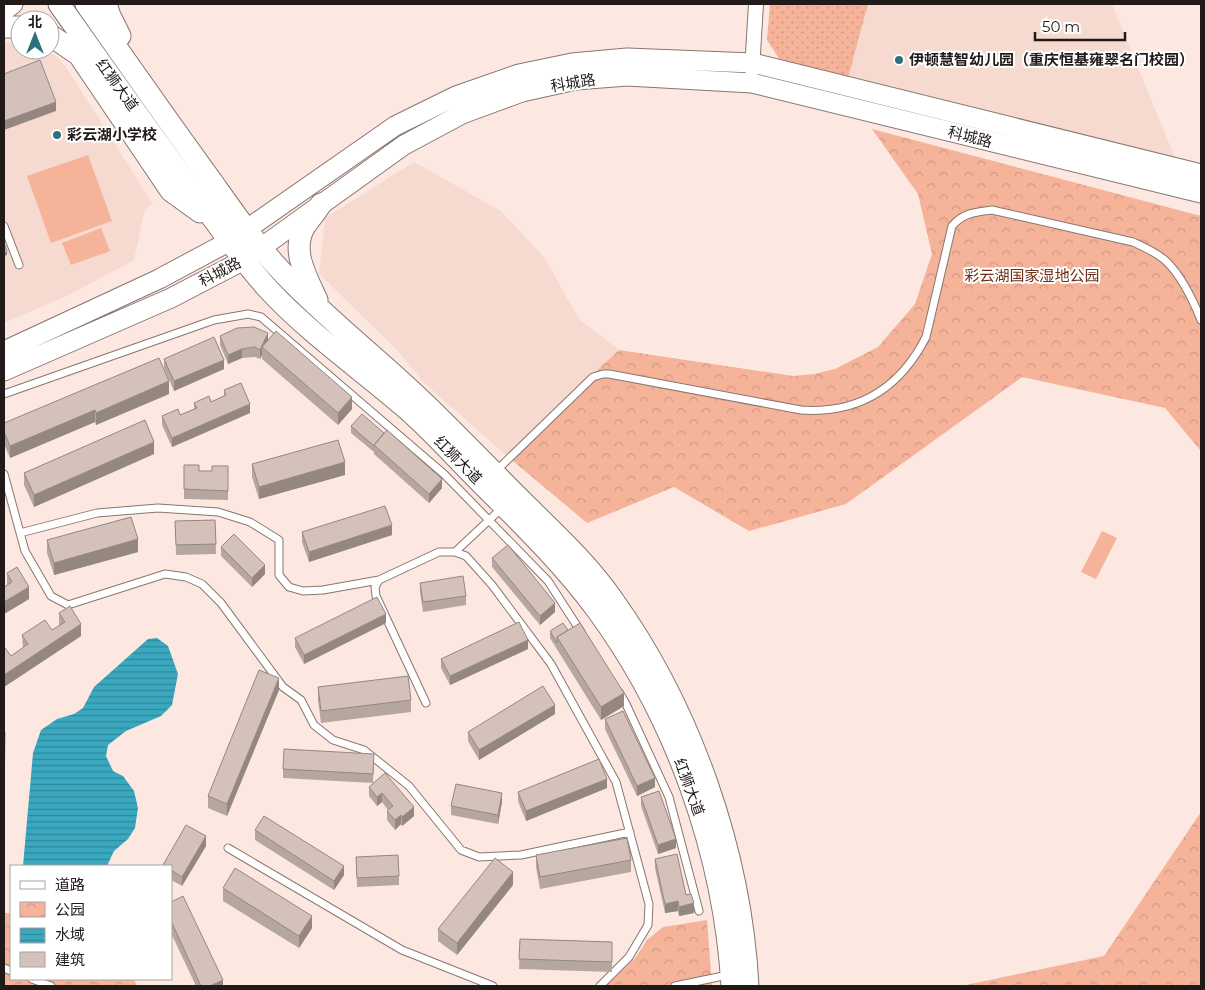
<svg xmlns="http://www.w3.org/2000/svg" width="1205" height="990" font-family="Montserrat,'Noto Sans SC',sans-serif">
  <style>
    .built { fill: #f6dad0 }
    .grass { fill: url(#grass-dots) }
    .park { fill: url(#park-crowns) }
    .pitch { fill: #f5b39a }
    .water { fill: url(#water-rules) }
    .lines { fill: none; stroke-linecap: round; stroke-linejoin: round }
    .lane-casing { stroke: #887670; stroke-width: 9 }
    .street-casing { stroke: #887670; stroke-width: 16 }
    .secondary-casing { stroke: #887670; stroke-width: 21 }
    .primary-casing { stroke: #887670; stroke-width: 23 }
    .lane { stroke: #fff; stroke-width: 7 }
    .street { stroke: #fff; stroke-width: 14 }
    .secondary { stroke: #fff; stroke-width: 19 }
    .primary { stroke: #fff; stroke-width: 21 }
    .wall { fill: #b6a6a0 }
    .shaded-wall { fill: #948782 }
    .building { fill: #d4c1ba; stroke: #948782 }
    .poi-dot { fill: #2c7180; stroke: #fff; stroke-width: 2 }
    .labels { text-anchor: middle; stroke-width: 4; stroke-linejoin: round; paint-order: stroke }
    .poi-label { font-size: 15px; font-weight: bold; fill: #211a18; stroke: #fff; text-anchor: start }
    .street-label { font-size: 15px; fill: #211a18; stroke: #fff }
    .park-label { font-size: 15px; fill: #6c2f16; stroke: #fff }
  </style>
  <defs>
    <pattern id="grass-dots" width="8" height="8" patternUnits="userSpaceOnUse" patternTransform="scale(1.25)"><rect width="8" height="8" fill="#f5b39a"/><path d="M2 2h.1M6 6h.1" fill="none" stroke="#d29984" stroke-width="1.8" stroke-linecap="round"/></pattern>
    <pattern id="park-crowns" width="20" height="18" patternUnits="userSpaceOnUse" patternTransform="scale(1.25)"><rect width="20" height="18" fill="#f5b39a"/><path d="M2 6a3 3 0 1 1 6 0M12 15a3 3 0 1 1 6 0" fill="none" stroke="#d29984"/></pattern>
    <pattern id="water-rules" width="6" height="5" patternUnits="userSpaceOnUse" patternTransform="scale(1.25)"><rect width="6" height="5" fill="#3aa8bf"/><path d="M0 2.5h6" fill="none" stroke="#30889a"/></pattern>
  </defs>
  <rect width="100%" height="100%" fill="#fce8e0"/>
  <path class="built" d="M868,4H1112L1176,160L848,78Z
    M4,43H20V50H47L57,57L66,67L153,204L145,209L134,260L67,296L4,323Z
    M414,162L501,211L544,257L579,319L619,350L506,455L423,382L400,353L319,274L325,218Z"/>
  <path class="grass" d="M770,4H868L848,78L780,60L767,40Z"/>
  <path class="park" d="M872,129L1201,216V451L1165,408L1022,377L846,504L749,531L674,487L587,523L506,455L619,350L793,376L814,374L835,369L878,347L915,304L932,254L918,194Z
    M1201,812V986H961L1104,956Z
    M4,913H11V979H134L137,986H4Z
    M707,920L712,986H606L636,957L647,940L663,927Z"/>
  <path class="pitch" d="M88,155L112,221L51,243L27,176Z
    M101,228L110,251L71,265L62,243Z
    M1102,531L1117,538L1096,579L1081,572Z"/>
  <path class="water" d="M157,638L168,646L178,674L172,705L161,716L126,731L108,745L106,756L113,771L123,776L134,791L138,808L135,828L128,839L114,851L107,866H23L33,753L41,730L57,719L74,714L83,708L94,687L148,639Z"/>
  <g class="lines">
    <defs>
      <path id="lane" d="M4,226L19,265
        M4,394L214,320L248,314L261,317L444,474L548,581L581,632
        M496,471L593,377L603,374H609L801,410C859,414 900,388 926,337L952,226C963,213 975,212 992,210L1133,242C1144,247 1158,253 1167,262C1183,278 1193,300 1201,320
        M4,474L25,551L51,596L68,605L165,574L186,577L202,584L221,603L283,687L301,700L314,725L333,740L364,750L409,786L461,850L479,857L521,855L630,832
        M20,533L97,513L158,508L218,512L250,522L279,540V575L289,587L303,591L323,590L379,580
        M455,552L502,508
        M619,692L626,704L669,797L699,911
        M426,703L376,596L375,587L379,580L439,552H455L466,556L492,585L551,664L616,782L649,904L648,925L629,957L600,986
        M228,848L402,950L493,986
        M4,968L11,971
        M32,979L51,986
        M675,986L728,975"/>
      <path id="street" d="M752,70L756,4"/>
      <path id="secondary" d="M4,11L13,4
        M4,351L159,279L230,241L395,126L456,96L519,74L572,63L627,58L753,63L1201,174
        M4,371L171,298L244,260L404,145L462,114L522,92L576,80L627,76L752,83L1201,193"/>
      <path id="primary" d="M59,4C105,69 151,134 198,198C221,229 243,262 269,290C311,335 362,370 408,410C434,433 457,459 482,484C522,524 564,565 597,610C676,718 724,853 732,986
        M86,4C128,64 170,124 213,183C235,214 257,246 284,274C326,318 375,356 419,398C453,430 485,464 518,497C551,530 586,561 613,600C691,709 741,852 748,986
        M106,4L110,16L120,36
        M4,27H20
        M50,35L79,55L171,191L200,212
        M317,300C307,278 290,250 305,226C310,219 316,212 321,204"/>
    </defs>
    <use href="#lane" class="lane-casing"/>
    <use href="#street" class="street-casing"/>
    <use href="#secondary" class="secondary-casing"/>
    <use href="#primary" class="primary-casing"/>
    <use href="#lane" class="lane"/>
    <use href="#street" class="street"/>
    <use href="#secondary" class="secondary"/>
    <use href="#primary" class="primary"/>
  </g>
  <path class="wall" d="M220,336L268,340L352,409L338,425L262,359V355L260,359L255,357L242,358L228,364L220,345Z
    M164,359L224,369L174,391L164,368Z
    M224,390L250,413L172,447L162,425V416L180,415L194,409V403L211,402L224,396Z
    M169,394L96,425L95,422L10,458L4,444V423Z
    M351,426L442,488L429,503L374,454V452L351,433Z
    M154,454L34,507L24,485V473Z
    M252,464L345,475L259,499L252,477Z
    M184,465L199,471H212L228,466V500L184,499Z
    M215,520L216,554L176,555L175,521Z
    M302,532L392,535L309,562L302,542Z
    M47,540L138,552L54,575L47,553Z
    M221,547L265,574L252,587L221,556Z
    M492,558L555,612L540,625L492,567Z
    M7,573L29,599L4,614V587L7,585Z
    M420,583L466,596V605L423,612L420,592Z
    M59,613L81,636L4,687V649L11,656L23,648L22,635L52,630L59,626Z
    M386,623L304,664L295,647V638Z
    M568,630L624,706L601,720L550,638V631Z
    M528,649L450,685L441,668V659Z
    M318,687L411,700V712L321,723L318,700Z
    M279,690L227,816L208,808V796Z
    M555,714L479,760L468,741V732Z
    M605,719L655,787L637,796L605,729Z
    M374,763L373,783L283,778V769Z
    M385,773L414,816L402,826L401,824L395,830L387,820V811L388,810L382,802L377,806L369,796V787Z
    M607,788L526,821L518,801V792Z
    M641,797L676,848L658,854L641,806Z
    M502,802L498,824L451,815V806Z
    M255,830L344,875L334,890L255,840Z
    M206,846L182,886L171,880V866H163V865Z
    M536,855L631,860V872L540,889L536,867Z
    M356,857L399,876V885L357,887Z
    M655,859L686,895L694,913L679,916L678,911L665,913L655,868Z
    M513,885L457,955L438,941V929Z
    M223,888L312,928L299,948L223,901Z
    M171,902L223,986H196L171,933Z
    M520,939L612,942V972L519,969Z"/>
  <path class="shaded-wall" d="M56,102V111L4,130V121Z
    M7,252V255L4,256V253Z
    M268,333V342L262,347V355L260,359V350Z
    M242,349V358L228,364V355Z
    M224,360V369L174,391V381Z
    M169,381V394L96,425V413Z
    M352,397V409L338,425V413Z
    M250,404V413L172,447V438Z
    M95,410V422L10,458V446Z
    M154,442V454L34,507V495Z
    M345,462V475L259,499V487Z
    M442,479V488L429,503V494Z
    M392,525V535L309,562V552Z
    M138,539V552L54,575V563Z
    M265,565V574L252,587V578Z
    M29,587V599L4,614V602Z
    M555,603V612L540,625V616Z
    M386,614V623L304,664V655Z
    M81,624V636L4,687V675Z
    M528,640V649L450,685V676Z
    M279,678V690L227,816V804Z
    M624,693V706L601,720V707Z
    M555,705V714L479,760V750Z
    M655,778V787L637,796V786Z
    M607,779V788L526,821V811Z
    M382,793V802L377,806V797Z
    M502,793V802L498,824V815Z
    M414,807V816L402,826V817Z
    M401,815V824L395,830V820Z
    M206,836V846L182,886V877Z
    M676,839V848L658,854V845Z
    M344,866V875L334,890V881Z
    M513,872V885L457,955V943Z
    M678,901V911L665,913V904Z
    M694,903V913L679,916V907Z
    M312,916V928L299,948V936Z
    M223,980V986H210Z"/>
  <path class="building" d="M40,60L56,102L4,121V74Z
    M4,242L7,252L4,253Z
    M254,327L268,333L260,350L255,347L242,349L228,355L220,336L237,328Z
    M276,331L352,397L338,413L262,347Z
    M214,337L224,360L174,381L164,359Z
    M159,358L169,381L96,413L95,410L10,446L4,432V423Z
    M241,383L250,404L172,438L162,416L178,409L180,415L197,408L194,403L209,396L211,402L226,395L224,390Z
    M362,414L384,433L374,445V446L351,426Z
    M145,420L154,442L34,495L24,473Z
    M387,430L442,479L429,494L374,445Z
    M338,440L345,462L259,487L252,464Z
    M184,465H199V471H212V466H228V491L184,489Z
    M385,506L392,525L309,552L302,532Z
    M131,517L138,539L54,563L47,540Z
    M215,520L216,544L176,545L175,521Z
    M234,534L265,565L252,578L221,547Z
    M508,545L555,603L540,616L492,558Z
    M17,567L29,587L4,602V587L12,582L7,573Z
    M463,576L466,596L423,602L420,583Z
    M377,597L386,614L304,655L295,638Z
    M70,606L81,624L4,675V649L5,648L11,656L28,644L22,635L45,620L52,630L65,622L59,613Z
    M519,622L528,640L450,676L441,659Z
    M563,623L568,630L557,637V643L550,631Z
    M580,623L624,693L601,707L557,637Z
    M259,670L279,678L227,804L208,796Z
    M408,676L411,700L321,711L318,687Z
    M543,686L555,705L479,750L468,732Z
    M623,711L655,778L637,786L605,719Z
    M4,732H5L4,795Z
    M284,749L374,754L373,774L283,769Z
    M599,759L607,779L526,811L518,792Z
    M385,773L414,807L402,817L401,815L395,820L387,811L393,806L382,793L377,797L369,787Z
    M456,784L502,793L498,815L451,806Z
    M659,791L676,839L658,845L641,797Z
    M264,816L344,866L334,881L255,830Z
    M186,825L206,836L182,877L171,870V866H164L163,865Z
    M627,838L631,860L540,877L536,855Z
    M677,854L686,895L691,894L694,903L679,907L678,901L665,904L655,859Z
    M398,855L399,876L357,878L356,857Z
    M495,858L513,872L457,943L438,929Z
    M235,868L312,916L299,936L223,888Z
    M183,896L223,980L210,986H201L171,921V902Z
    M520,939L612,942V962L519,959Z"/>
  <g class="poi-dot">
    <circle cx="899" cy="60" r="5"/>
    <circle cx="57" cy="135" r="5"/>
  </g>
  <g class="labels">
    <g class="poi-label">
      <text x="909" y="65">伊顿慧智幼儿园（重庆恒基雍翠名门校园）</text>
      <text x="67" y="140">彩云湖小学校</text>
    </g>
    <g class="street-label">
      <text transform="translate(573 83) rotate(-9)" y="5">科城路</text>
      <text transform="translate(117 85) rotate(54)" y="5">红狮大道</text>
      <text transform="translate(970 137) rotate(14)" y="5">科城路</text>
      <text transform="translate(220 272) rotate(-28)" y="5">科城路</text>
      <text transform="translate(458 460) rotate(45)" y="5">红狮大道</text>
      <text transform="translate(689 787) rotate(70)" y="5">红狮大道</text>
    </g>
    <g class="park-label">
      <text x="1032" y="281">彩云湖国家湿地公园</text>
    </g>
  </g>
  <rect width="1205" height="990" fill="none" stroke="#211a18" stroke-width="10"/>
  <rect x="10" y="865" width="162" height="115" fill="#ffffff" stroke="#a6a3a3"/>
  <rect x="20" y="881" width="25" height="8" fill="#ffffff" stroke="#a6a3a3"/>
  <text x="55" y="890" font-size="15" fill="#211a18">道路</text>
  <rect x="20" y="902" width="25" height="15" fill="url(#park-crowns)" stroke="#a6a3a3"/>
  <text x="55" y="915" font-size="15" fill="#211a18">公园</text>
  <rect x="20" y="928" width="25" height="15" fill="url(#water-rules)" stroke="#a6a3a3"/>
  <text x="55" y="940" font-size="15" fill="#211a18">水域</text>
  <rect x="20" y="952" width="25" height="15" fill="#d4c1ba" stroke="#a6a3a3"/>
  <text x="55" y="965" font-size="15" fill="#211a18">建筑</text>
  <g transform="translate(35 35)"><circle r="24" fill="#ffffff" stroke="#a6a3a3"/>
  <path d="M0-4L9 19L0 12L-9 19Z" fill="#2c7180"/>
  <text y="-8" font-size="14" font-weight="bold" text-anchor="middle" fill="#211a18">北</text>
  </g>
  <path d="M1035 32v8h90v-8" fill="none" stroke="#211a18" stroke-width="2.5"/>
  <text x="1042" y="32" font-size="15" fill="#211a18" stroke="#ffffff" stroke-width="4" paint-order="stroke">50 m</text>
</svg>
